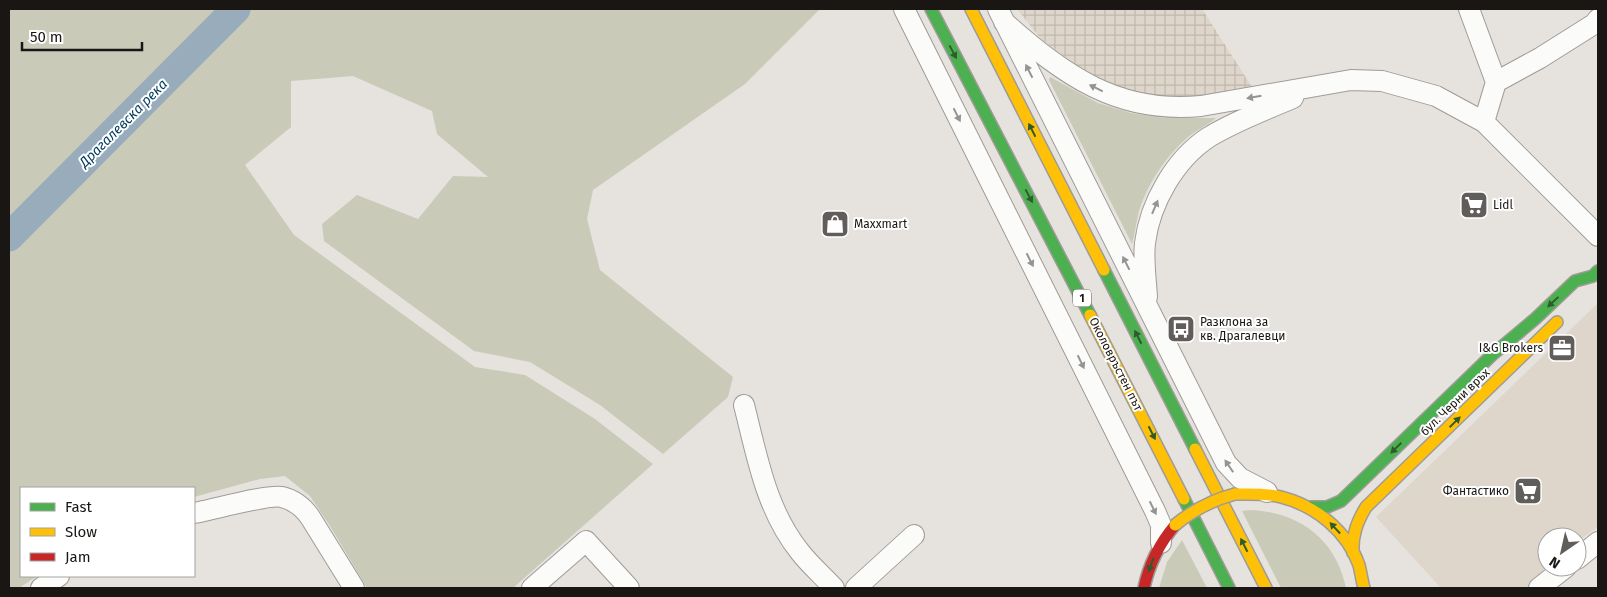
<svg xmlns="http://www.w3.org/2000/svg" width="1607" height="597" font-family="'Fira Sans',sans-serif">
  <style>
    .built { fill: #dfd6cb }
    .industrial { fill: url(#industrial-grid) }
    .grass { fill: #cacab9 }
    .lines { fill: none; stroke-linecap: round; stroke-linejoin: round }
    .river { stroke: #98acbc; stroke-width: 29 }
    .street-casing { stroke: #9f9c98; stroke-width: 22 }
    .fast-casing { stroke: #9f9c98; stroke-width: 14 }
    .slow-casing { stroke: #9f9c98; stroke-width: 14 }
    .jam-casing { stroke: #9f9c98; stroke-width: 14 }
    .street { stroke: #fbfbfa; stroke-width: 20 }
    .fast { stroke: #4caf50; stroke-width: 11 }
    .slow { stroke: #ffc107; stroke-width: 11 }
    .jam { stroke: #c62828; stroke-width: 11 }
    .slow-bridge-casing { stroke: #9f9c98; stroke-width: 14; stroke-linecap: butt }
    .slow-bridge { stroke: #ffc107; stroke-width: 11 }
    .oneway { fill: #305b2e }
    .oneway2 { fill: #959492 }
    .labels { text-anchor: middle; stroke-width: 4; stroke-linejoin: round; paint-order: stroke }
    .shield { fill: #fff; stroke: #5e5c5a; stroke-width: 1 }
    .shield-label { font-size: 11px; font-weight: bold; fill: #191613 }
    .poi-label { font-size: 12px; fill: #191613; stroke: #fff; text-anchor: start }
    .street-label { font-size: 12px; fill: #191613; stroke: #fff }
    .water-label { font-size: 14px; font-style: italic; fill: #013c5e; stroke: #fff }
  </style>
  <defs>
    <pattern id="industrial-grid" width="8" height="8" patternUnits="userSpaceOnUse" patternTransform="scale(1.25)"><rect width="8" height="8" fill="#dfd6cb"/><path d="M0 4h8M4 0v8" fill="none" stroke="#bfb7ad"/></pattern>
  </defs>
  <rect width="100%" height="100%" fill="#e6e2dd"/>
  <path class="built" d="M1598,303V527L1577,542V537H1547V567L1526,588H1441L1376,517Z"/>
  <path class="industrial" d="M1017,9H1202L1252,87L1186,100L1128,93L1085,72L1041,39Z"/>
  <path class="grass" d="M9,9H820L745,84L593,190L587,219L600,270L733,377L728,397L663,454L600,405L530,362L474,351L324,241L322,224L357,195L418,219L453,176L488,177L437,134L432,111L353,76L291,81V127L245,165L294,235L475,367L525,375L595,419L653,464L513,588H367L330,526L310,496L285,476L260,479L194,497V488H21V576H37L19,588H9Z
    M1050,77L1098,103L1131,113L1163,118H1216C1208,125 1197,130 1188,137C1166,156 1148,183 1139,211C1136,222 1135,234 1132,244L1049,80Z
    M1250,510C1299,512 1336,539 1346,588H1281L1242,511Z
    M1182,540L1207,588H1159L1167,562Z"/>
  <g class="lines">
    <path class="river" d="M9,237L236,9"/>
    <defs>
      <path id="street" d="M904,9L1155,511L1161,525V543
        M998,9L1226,463L1240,478L1267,492
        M1469,9L1496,82
        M1004,22C1064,75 1117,114 1201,106L1351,80L1382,81L1436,96L1484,122L1598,236
        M1496,82L1540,58L1594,24L1598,19
        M1484,122L1496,82
        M1147,297C1146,279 1143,260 1145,243C1150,203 1175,159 1209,137C1235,121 1265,110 1293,98
        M744,405C757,456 766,510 800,552C810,565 823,576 834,588
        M194,513C212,510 268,494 282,497C294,500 303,507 310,517L354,588
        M1577,559L1598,542
        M41,588L59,576
        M532,588L586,541L629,588
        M856,588L914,535
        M1539,588L1566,567"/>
      <path id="fast" d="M931,9L1090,315
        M1104,270L1195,449
        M1184,499L1229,588
        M1310,507H1327L1341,501L1492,355L1535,319L1575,281L1593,276L1598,271"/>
      <path id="slow" d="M971,9L1104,270
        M1090,315L1184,499
        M1195,449L1266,588
        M1235,494C1250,494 1266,493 1281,497C1316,506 1347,531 1359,565C1361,573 1362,581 1364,588
        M1353,553C1352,535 1357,522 1366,507L1557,322"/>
      <path id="jam" d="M1144,588C1149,564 1159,544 1175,525"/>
    </defs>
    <use href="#street" class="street-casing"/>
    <use href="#fast" class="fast-casing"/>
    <use href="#slow" class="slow-casing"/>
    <use href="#jam" class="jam-casing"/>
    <use href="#street" class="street"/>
    <use href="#fast" class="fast"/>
    <use href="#slow" class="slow"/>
    <use href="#jam" class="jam"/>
    <defs>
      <path id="slow-bridge" d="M1175,525C1193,510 1212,500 1235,494"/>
    </defs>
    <use href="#slow-bridge" class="slow-bridge-casing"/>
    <use href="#slow-bridge" class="slow-bridge"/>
  </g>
  <defs><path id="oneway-solid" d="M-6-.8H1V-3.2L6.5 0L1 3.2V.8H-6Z" transform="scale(1.25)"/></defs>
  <g class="oneway">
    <use href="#oneway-solid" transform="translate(953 52) rotate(62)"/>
    <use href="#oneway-solid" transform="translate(1032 130) rotate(-117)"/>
    <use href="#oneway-solid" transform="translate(1029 196) rotate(62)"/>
    <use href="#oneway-solid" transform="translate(1553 302) rotate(137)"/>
    <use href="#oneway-solid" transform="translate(1138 337) rotate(-117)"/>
    <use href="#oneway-solid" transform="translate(1455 422) rotate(-44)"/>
    <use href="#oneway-solid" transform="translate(1152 433) rotate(63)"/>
    <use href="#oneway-solid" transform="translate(1396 448) rotate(136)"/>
    <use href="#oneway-solid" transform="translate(1335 528) rotate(-133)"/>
    <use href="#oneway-solid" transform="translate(1244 545) rotate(-117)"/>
    <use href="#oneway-solid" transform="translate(1151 565) rotate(110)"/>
  </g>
  <g class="oneway2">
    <use href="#oneway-solid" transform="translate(1029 71) rotate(-117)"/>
    <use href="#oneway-solid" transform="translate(1096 88) rotate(-154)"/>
    <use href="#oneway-solid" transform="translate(1254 97) rotate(170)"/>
    <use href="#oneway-solid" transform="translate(957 115) rotate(63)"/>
    <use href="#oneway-solid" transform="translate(1155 207) rotate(-67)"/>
    <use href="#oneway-solid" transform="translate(1030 260) rotate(63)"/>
    <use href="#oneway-solid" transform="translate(1126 263) rotate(-117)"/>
    <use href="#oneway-solid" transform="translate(1081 362) rotate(64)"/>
    <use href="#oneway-solid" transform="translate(1229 466) rotate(-124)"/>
    <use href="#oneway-solid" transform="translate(1153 508) rotate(64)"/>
  </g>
  <defs>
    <symbol id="supermarket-square" viewBox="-11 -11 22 22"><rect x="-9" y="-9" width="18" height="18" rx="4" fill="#615d5a" stroke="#fff"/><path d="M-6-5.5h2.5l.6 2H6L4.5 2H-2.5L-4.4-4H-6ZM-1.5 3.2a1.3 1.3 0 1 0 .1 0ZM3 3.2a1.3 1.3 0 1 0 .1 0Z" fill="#fff"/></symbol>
    <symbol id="shop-square" viewBox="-11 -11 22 22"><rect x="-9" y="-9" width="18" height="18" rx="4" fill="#615d5a" stroke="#fff"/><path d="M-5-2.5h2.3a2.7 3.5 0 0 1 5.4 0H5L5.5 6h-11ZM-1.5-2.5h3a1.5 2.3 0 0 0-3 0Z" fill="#fff"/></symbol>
    <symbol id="bus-square" viewBox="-11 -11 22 22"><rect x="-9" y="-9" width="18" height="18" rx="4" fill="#615d5a" stroke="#fff"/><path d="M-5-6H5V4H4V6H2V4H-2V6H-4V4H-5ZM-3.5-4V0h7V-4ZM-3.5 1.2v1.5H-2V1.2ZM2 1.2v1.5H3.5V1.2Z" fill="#fff"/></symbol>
    <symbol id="office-square" viewBox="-11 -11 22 22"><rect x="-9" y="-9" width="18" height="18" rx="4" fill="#615d5a" stroke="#fff"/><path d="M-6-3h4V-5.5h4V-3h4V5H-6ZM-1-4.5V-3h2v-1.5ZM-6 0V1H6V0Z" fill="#fff"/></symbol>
  </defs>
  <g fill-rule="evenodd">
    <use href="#supermarket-square" x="1458" y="189" width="32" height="32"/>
    <use href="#shop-square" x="819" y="208" width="32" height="32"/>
    <use href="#bus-square" x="1165" y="313" width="32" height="32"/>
    <use href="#office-square" x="1546" y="332" width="32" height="32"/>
    <use href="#supermarket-square" x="1512" y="475" width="32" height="32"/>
  </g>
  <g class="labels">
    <rect class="shield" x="1073" y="289.5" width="18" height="17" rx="4"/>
    <g class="shield-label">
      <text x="1082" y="302">1</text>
    </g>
    <g class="poi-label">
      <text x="1493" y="209">Lidl</text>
      <text x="854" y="228">Maxxmart</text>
      <text x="1200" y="326">Разклона за<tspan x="1200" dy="14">кв. Драгалевци</tspan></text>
      <text x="1543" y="352" text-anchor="end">I&amp;G Brokers</text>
      <text x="1509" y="495" text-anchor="end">Фантастико</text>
    </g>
    <g class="street-label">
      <text transform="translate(1116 364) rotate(63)" y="4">Околовръстен път</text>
      <text transform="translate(1455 402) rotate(-44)" y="4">бул. Черни връх</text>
    </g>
    <g class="water-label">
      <text transform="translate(123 123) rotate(-45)" y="5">Драгалевска река</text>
    </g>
  </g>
  <rect width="1607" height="597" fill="none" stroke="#191613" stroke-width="20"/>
  <rect x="20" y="487" width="175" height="90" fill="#ffffff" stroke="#a3a2a1"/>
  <rect x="30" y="503" width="25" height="8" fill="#4caf50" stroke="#a3a2a1"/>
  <text x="65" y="512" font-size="15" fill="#191613">Fast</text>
  <rect x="30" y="528" width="25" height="8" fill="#ffc107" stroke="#a3a2a1"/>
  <text x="65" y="537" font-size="15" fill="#191613">Slow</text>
  <rect x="30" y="553" width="25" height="8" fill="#c62828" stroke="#a3a2a1"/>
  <text x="65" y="562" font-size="15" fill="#191613">Jam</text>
  <g transform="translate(1562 552) rotate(214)"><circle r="24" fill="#ffffff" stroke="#a3a2a1"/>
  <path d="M0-4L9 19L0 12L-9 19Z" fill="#615d5a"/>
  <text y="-8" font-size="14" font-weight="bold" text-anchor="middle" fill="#191613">N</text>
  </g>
  <path d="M22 42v8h120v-8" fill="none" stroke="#191613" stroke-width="2.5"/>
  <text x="30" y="42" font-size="15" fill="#191613" stroke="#ffffff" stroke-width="4" paint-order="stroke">50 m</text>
</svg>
